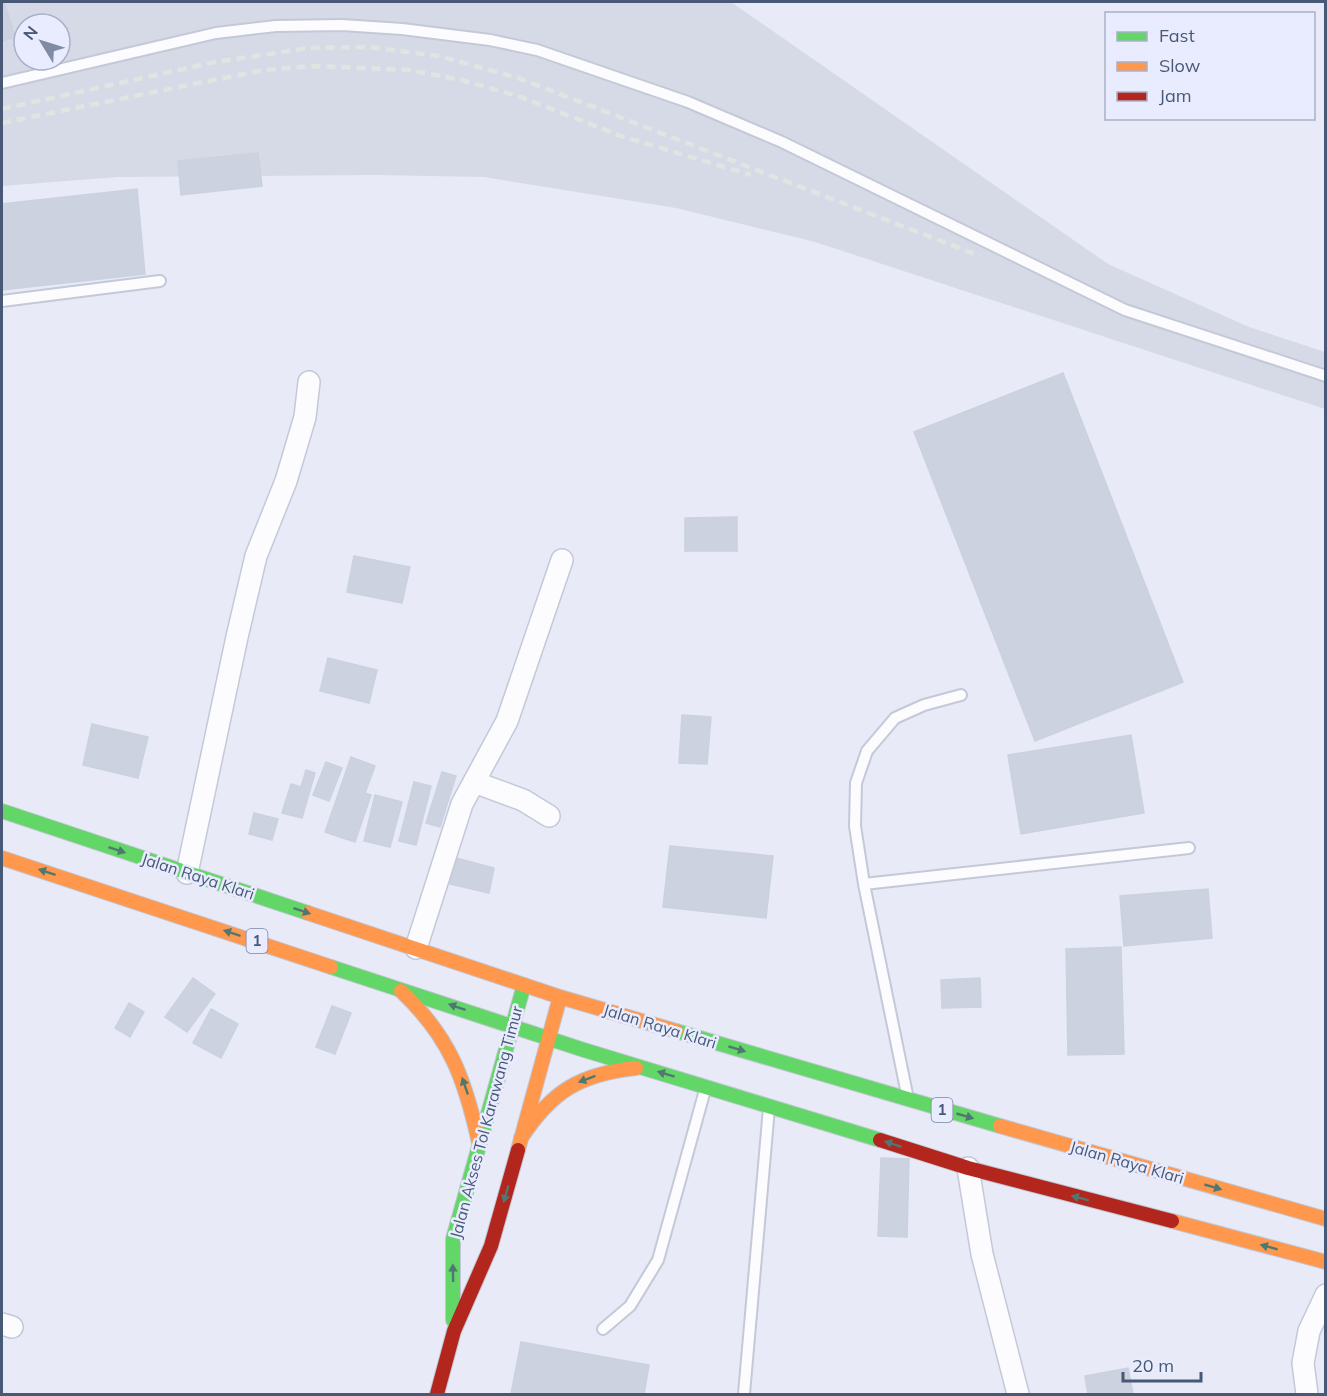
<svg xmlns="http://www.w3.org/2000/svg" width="1327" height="1396" font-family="Mulish,sans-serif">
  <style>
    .industrial { fill: #d6dae7; fill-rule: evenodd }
    .building { fill: #cdd2e1; stroke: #cad1e0; stroke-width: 1.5 }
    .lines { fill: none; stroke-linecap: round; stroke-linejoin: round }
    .lane-casing { stroke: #c3c9d7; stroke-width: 14 }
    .street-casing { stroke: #c3c9d7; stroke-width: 24 }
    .fast-casing { stroke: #c1c7d3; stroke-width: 16 }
    .slow-casing { stroke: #c1c7d3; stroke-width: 16 }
    .jam-casing { stroke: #c1c7d3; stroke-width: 16 }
    .lane { stroke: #fcfcfe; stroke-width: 10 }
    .street { stroke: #fcfcfe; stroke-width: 21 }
    .fast { stroke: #63d668; stroke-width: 14 }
    .slow { stroke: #ff974d; stroke-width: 14 }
    .jam { stroke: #b3261e; stroke-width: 14 }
    .rail { stroke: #e0e5e2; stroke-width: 4.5; stroke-dasharray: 9 6; stroke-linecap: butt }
    .oneway { fill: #4f7872 }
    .labels { text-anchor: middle; stroke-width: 5; stroke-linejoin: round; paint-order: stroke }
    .shield { fill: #e9ecff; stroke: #78859f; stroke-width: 1.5 }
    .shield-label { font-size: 15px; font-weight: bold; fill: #485976 }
    .street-label { font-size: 16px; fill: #485976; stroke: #e9ecff }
  </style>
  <rect width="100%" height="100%" fill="#e8eaf7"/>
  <path class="industrial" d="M2,2H731L1108,264L1249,327L1325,352V409L815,242L676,208L484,177L374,175L118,177L2,186ZM24,24H60V60H24Z"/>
  <path class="building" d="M2,2H4L15,37L2,41Z
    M258,153L262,186L181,195L178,161Z
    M137,189L145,274L2,290V204Z
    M1063,373L1183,682L1035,741L914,432Z
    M737,517V551H685V518Z
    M354,556L410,567L402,603L347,592Z
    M328,658L377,670L369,703L320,691Z
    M682,715L711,717L707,764L679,763Z
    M92,724L148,737L138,778L83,765Z
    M1131,735L1144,813L1021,834L1008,755Z
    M351,757L375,766L365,793L371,795L355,842L325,832Z
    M326,762L342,768L329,801L313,795Z
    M306,770L315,773L302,818L282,813L291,784L301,787Z
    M442,772L456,776L440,827L426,823Z
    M414,782L431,786L416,845L399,841Z
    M375,795L402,802L390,847L364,841Z
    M254,813L278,819L272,840L249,834Z
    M670,846L773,856L766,918L663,907Z
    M456,858L494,868L489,893L450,884Z
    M1208,889L1212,938L1124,946L1120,896Z
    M1121,947L1124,1054L1068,1055L1066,949Z
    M193,978L215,994L187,1032L165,1017Z
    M980,978L981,1007L942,1008L941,980Z
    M129,1003L144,1012L130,1037L115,1028Z
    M332,1006L351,1013L335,1054L316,1047Z
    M211,1009L238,1024L221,1058L193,1043Z
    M881,1158L909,1159L907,1237L878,1236Z
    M521,1342L649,1365L644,1394H511Z
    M1128,1368L1133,1394H1088L1085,1376Z"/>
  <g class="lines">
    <defs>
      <path id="lane" d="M2,83L216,33L276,26L342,25L402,29L490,40L537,50L688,102L782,142L1125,310L1326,376
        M2,301L160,281
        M864,884L1189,848
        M907,1094L864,884L855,826L856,783L867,751L895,718L924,705L961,695
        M603,1329L630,1306L658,1260L705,1090
        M744,1394L769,1108"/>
      <path id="street" d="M474,782L523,800L549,816
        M187,873L237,637L256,556L286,481L305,417L309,382
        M416,948L462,804L507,721L562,560
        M968,1168L982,1254L1018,1394
        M2,1324L12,1327
        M1307,1394L1303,1363L1309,1331L1326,1295"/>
      <path id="fast" d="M2,811L308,913
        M331,967L584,1050L880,1140
        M676,1031L1000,1126
        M453,1320V1239L524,985"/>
      <path id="slow" d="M2,858L331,967
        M308,913L560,997L676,1031
        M401,991C450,1037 465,1079 479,1143
        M1000,1126L1326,1219
        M521,1138C552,1091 580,1074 636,1068
        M518,1150L560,997
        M1172,1221L1326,1262"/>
      <path id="jam" d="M880,1140L968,1168L1172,1221
        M437,1394L454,1331L491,1246L518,1150"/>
    </defs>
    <use href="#lane" class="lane-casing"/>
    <use href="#street" class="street-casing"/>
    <use href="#fast" class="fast-casing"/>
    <use href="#slow" class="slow-casing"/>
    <use href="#jam" class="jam-casing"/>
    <use href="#lane" class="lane"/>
    <use href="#street" class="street"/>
    <use href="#fast" class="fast"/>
    <use href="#slow" class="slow"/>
    <use href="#jam" class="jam"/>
    <path class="rail" d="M2,109L215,62L309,48L368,47L439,56L518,78L980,256
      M2,123L263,70L314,66L410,70L461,80L518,96L621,136L751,175"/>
  </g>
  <defs><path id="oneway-solid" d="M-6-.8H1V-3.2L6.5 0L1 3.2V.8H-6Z" transform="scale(1.5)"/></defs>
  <g class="oneway">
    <use href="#oneway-solid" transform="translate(117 850) rotate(18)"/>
    <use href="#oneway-solid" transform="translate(47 872) rotate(-162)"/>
    <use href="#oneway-solid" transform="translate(302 911) rotate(18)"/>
    <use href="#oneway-solid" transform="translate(232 933) rotate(-162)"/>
    <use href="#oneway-solid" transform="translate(457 1007) rotate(-161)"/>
    <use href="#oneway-solid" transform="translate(737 1049) rotate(17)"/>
    <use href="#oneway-solid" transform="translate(666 1074) rotate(-163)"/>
    <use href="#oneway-solid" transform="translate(587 1079) rotate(159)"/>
    <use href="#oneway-solid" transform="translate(465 1086) rotate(-109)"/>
    <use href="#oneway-solid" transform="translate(965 1116) rotate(16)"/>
    <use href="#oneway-solid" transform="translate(893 1144) rotate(-162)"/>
    <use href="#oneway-solid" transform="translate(1213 1187) rotate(16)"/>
    <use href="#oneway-solid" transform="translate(506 1194) rotate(106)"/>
    <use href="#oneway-solid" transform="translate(1080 1198) rotate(-165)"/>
    <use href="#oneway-solid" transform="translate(1269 1247) rotate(-165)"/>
    <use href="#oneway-solid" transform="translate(453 1273) rotate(-91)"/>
  </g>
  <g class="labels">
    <g class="shield">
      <rect x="246.5" y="929" width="21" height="24" rx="4.5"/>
      <rect x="931.5" y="1098" width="21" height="24" rx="4.5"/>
    </g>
    <g class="shield-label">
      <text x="257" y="946">1</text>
      <text x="942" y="1115">1</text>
    </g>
    <g class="street-label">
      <text transform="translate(198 876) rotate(18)" y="6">Jalan Raya Klari</text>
      <text transform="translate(660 1026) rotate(17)" y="6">Jalan Raya Klari</text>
      <text transform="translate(486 1122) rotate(-75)" y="6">Jalan Akses Tol Karawang Timur</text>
      <text transform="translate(1127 1162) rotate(16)" y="6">Jalan Raya Klari</text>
    </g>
  </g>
  <rect width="1327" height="1396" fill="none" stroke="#485976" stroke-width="6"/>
  <rect x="1105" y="12" width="210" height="108" fill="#e9ecff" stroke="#a9b1c8" stroke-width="1.5"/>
  <rect x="1117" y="32" width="30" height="9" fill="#63d668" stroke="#a9b1c8" stroke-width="1.5"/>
  <text x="1159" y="42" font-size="18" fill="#485976">Fast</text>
  <rect x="1117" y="62" width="30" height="9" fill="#ff974d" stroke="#a9b1c8" stroke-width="1.5"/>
  <text x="1159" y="72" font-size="18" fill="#485976">Slow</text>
  <rect x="1117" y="92" width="30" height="9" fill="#b3261e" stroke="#a9b1c8" stroke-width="1.5"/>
  <text x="1159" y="102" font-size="18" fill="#485976">Jam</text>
  <g transform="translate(42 42) rotate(308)"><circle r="28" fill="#e9ecff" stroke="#a9b1c8" stroke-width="1.5"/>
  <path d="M0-4.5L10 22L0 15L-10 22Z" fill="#808ca3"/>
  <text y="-9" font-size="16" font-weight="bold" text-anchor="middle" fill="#485976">N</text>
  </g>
  <path d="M1123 1372v9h78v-9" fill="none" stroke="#485976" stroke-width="3"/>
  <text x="1132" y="1372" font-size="18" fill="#485976" stroke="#e9ecff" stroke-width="4.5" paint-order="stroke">20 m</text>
</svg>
